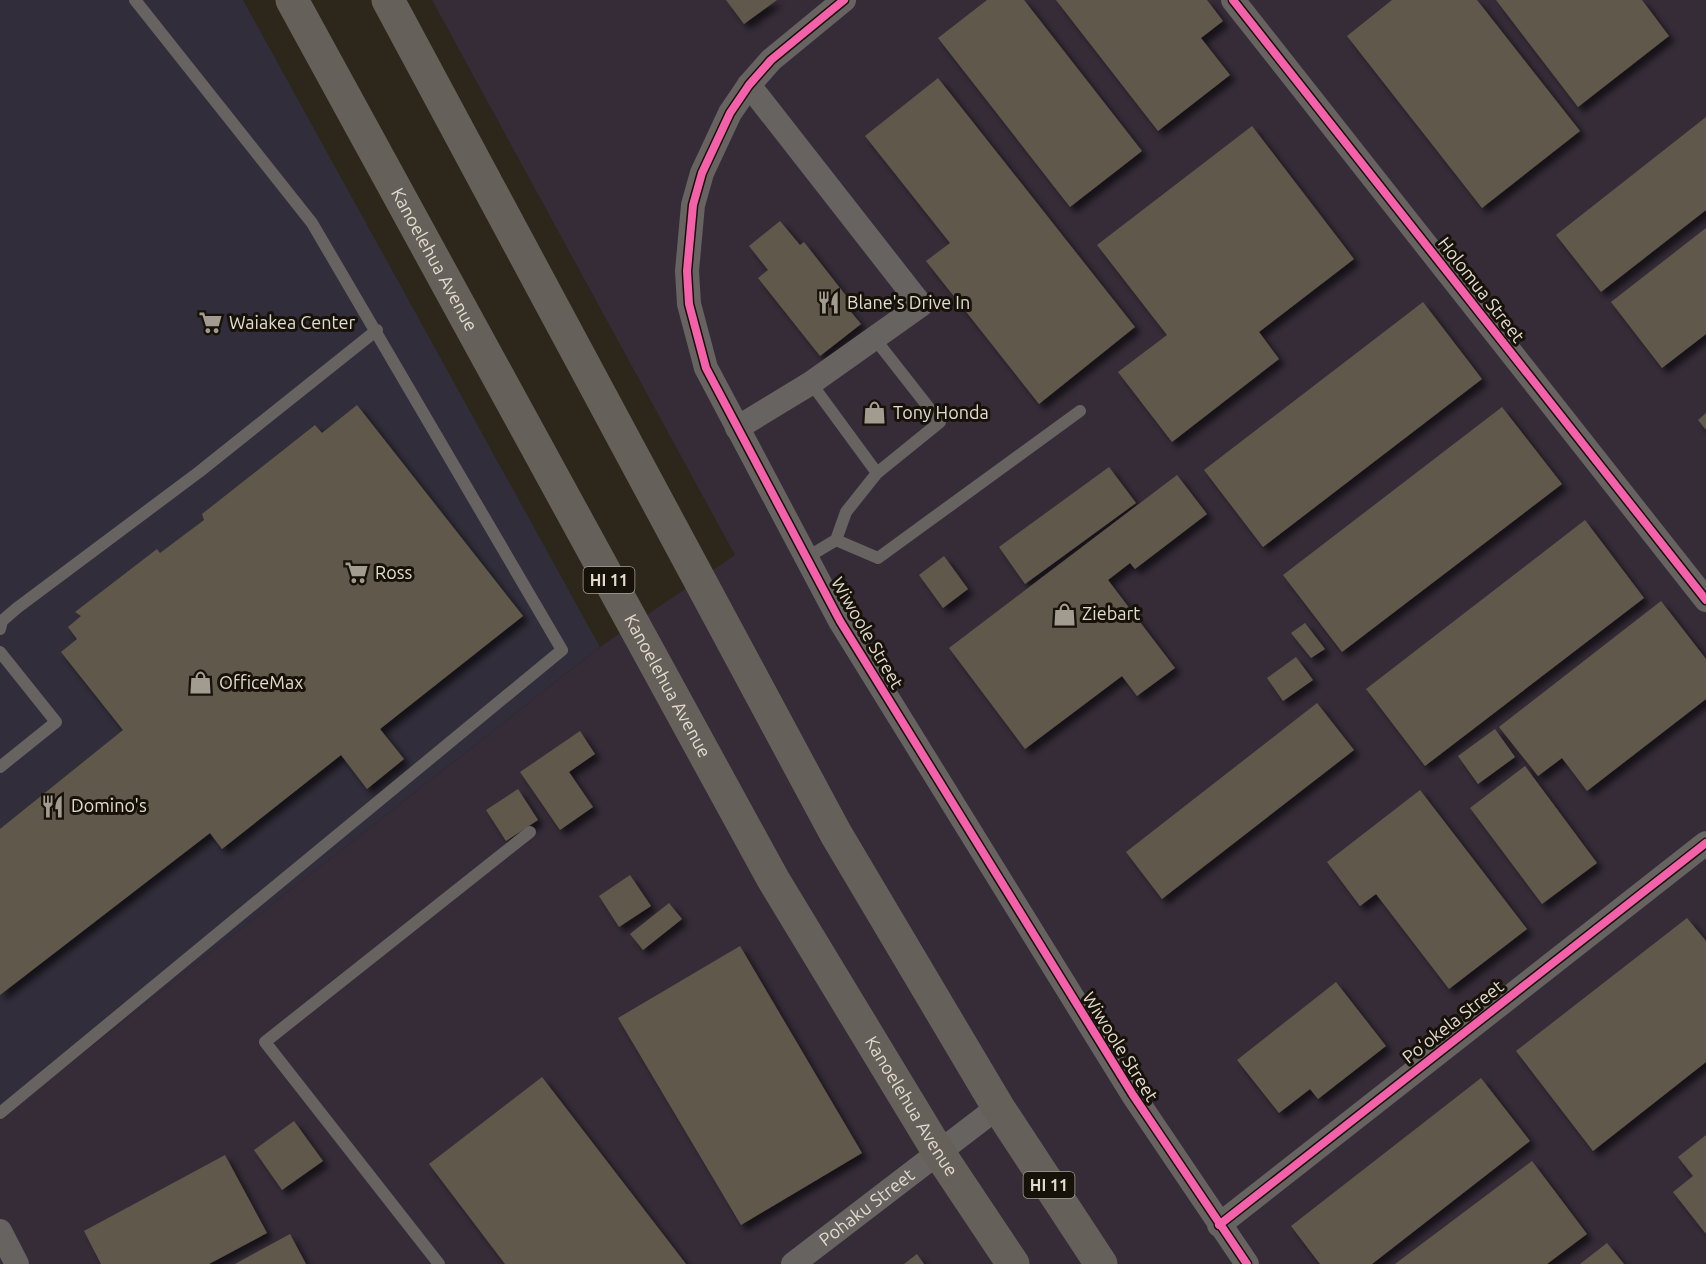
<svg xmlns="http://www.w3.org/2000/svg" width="1706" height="1264" font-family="Ubuntu,sans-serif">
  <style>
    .commercial { fill: #312d3a }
    .industrial { fill: #352c38 }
    .building { fill: #60584b; filter: url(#shadow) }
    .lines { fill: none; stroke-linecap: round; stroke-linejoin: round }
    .service { stroke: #676360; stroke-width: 12 }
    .minor { stroke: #676360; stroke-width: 24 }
    .trunk { stroke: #66605a; stroke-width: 33 }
    .cycleway-casing { stroke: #171209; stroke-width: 11 }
    .cycleway { stroke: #f560ab; stroke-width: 8 }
    .labels { text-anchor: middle; stroke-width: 6; stroke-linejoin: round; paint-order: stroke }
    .shield { fill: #171209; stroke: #a49e93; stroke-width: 1.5 }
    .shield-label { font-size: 16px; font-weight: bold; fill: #e1dace }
    .street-label { font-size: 18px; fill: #e1dace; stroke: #171209 }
    .poi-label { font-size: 18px; fill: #e1dace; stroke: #171209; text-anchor: start }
  </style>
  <defs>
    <filter id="shadow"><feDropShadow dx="5.5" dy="5.5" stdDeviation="3" flood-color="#0009"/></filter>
  </defs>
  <rect width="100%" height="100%" fill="#2c261b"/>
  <path class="commercial" d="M0,0H243L600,647L0,1118Z"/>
  <path class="industrial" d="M432,0H1706V1264H0V1118L600,647L735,555Z"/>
  <path class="building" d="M726,0H777L744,24Z
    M987,0H1024L1142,151L1070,207L938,38Z
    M1056,0H1207L1223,21L1201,38L1230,75L1158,131Z
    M1392,0H1477L1580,131L1482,208L1347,36Z
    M1496,0H1642L1669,36L1578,107Z
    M938,78L1135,327L1039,404L926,261L950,243L865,136Z
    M1706,117V210L1601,292L1556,235Z
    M1252,126L1354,259L1259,332L1279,359L1172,442L1118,372L1167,335L1097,245Z
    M780,221L800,245L804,242L851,302L846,306L861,324L820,356L758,278L768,270L749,246Z
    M1706,228V334L1662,368L1611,302Z
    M1423,302L1482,379L1263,547L1204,470Z
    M357,405L523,616L380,729L404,759L367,789L341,755L222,849L210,833L0,995V829L123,730L61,652L77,639L68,627L81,616L75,612L157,549L160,553L204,520L202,514L315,425L322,433Z
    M1502,407L1562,484L1342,652L1283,575Z
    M1706,413V430L1698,420Z
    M1109,467L1136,503L1025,584L999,547Z
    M1177,475L1207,514L1135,569L1130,563L1108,580L1175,668L1137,696L1122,676L1025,749L949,648Z
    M1585,520L1644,598L1425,766L1366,689Z
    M944,556L968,589L943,608L919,575Z
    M1661,601L1706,659V699L1587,791L1562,758L1538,776L1499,727Z
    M1305,623L1325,649L1311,658L1291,633Z
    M1296,657L1313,680L1283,701L1267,678Z
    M1317,703L1354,750L1162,899L1126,852Z
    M1495,729L1515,757L1478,784L1458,756Z
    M580,731L595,754L569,772L593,807L560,830L520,772Z
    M1525,766L1597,863L1542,904L1470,808Z
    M518,789L538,820L506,841L486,810Z
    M1420,790L1527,929L1449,989L1376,894L1360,906L1327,862Z
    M630,875L651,906L619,927L599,896Z
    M669,903L682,919L643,950L630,934Z
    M1687,918L1706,941V1062L1593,1151L1516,1051Z
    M740,946L862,1153L741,1225L618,1018Z
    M1336,982L1386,1046L1318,1099L1310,1089L1279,1113L1237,1060Z
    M542,1077L686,1264H505L429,1164Z
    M1481,1078L1530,1141L1372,1264H1320L1291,1226Z
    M294,1121L323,1161L282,1190L254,1150Z
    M1706,1135V1234L1673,1192L1693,1176L1678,1157Z
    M225,1155L267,1233L209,1264H101L84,1231Z
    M1532,1161L1587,1234L1547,1264H1395Z
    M290,1234L306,1264H235Z
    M1607,1243L1624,1264H1580Z
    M917,1254L924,1264H904Z"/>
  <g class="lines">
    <path class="service" d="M811,383L877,473
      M836,540L878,558L1080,411
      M806,558L836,540L846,512L877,473L940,422L875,339
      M0,629L2,621L17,608L199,472L377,330
      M0,652L56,722L0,767
      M0,1113L562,650L312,223L135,0
      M439,1264L265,1042L530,832"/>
    <g class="minor">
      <path d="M844,0L771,60L749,85L730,113L702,173L693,205L687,271L689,304L706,368L840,621L1133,1095L1247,1264"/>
      <path d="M1233,0L1706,600"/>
      <path d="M737,428L811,383L921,305L749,85"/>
      <path d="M1219,1225L1706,843"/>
      <path d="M0,1231L17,1264"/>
      <path id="s1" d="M793,1264L998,1107"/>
    </g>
    <g class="trunk">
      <path id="s2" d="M292,0L773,879L939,1153L1013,1264"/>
      <path d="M388,0L836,834L998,1107L1101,1264"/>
    </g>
    <defs>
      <path id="cycleway" d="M844,0L771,60L749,85L730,113L702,173L693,205L687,271L689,304L706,368L840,621L1133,1095L1247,1264
        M1233,0L1706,600
        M1219,1225L1706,843"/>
    </defs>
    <use href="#cycleway" class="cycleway-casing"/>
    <use href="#cycleway" class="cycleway"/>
  </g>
  <defs>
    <symbol id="restaurant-bare" viewBox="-9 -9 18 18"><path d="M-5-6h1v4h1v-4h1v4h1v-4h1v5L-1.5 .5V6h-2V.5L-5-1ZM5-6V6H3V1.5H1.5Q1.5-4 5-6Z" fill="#a29b8f" stroke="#171209" stroke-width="2.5" paint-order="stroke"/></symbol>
    <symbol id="supermarket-bare" viewBox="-9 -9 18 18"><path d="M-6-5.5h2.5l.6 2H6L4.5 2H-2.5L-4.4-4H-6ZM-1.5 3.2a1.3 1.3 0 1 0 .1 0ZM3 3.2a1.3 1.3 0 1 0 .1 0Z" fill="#a29b8f" stroke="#171209" stroke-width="2.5" paint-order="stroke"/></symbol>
    <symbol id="shop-bare" viewBox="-9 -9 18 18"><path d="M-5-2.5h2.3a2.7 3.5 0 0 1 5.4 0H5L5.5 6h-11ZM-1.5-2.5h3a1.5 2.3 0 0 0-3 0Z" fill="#a29b8f" stroke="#171209" stroke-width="2.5" paint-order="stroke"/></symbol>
  </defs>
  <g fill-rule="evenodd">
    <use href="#restaurant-bare" x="812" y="286" width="33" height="33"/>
    <use href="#supermarket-bare" x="194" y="306" width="33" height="33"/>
    <use href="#shop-bare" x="858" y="396" width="33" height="33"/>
    <use href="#supermarket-bare" x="340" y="556" width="33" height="33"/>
    <use href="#shop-bare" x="1048" y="598" width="33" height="33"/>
    <use href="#shop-bare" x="184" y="666" width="33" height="33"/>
    <use href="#restaurant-bare" x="36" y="790" width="33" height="33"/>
  </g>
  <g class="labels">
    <g class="shield">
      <rect x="583.5" y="567" width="51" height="26" rx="4.5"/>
      <rect x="1023.5" y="1172" width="51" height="26" rx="4.5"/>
    </g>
    <g class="shield-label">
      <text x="609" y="586">HI 11</text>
      <text x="1049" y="1191">HI 11</text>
    </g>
    <g class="street-label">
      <text dy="6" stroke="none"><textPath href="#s2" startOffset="296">Kanoelehua Avenue</textPath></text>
      <text transform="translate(1481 290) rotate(52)" y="6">Holomua Street</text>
      <text transform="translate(867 633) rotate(60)" y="6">Wiwoole Street</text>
      <text dy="6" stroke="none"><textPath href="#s2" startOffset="782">Kanoelehua Avenue</textPath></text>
      <text transform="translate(1453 1022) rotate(-38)" y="6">Po‘okela Street</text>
      <text transform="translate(1120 1047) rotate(58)" y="6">Wiwoole Street</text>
      <text dy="6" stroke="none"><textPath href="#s2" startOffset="1268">Kanoelehua Avenue</textPath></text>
      <text dy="6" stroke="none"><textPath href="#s1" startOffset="93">Pohaku Street</textPath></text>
    </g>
    <g class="poi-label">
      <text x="847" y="309">Blane's Drive In</text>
      <text x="229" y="329">Waiakea Center</text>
      <text x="893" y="419">Tony Honda</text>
      <text x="375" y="579">Ross</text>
      <text x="1082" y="620">Ziebart</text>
      <text x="219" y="689">OfficeMax</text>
      <text x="71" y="812">Domino's</text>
    </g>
  </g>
</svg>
